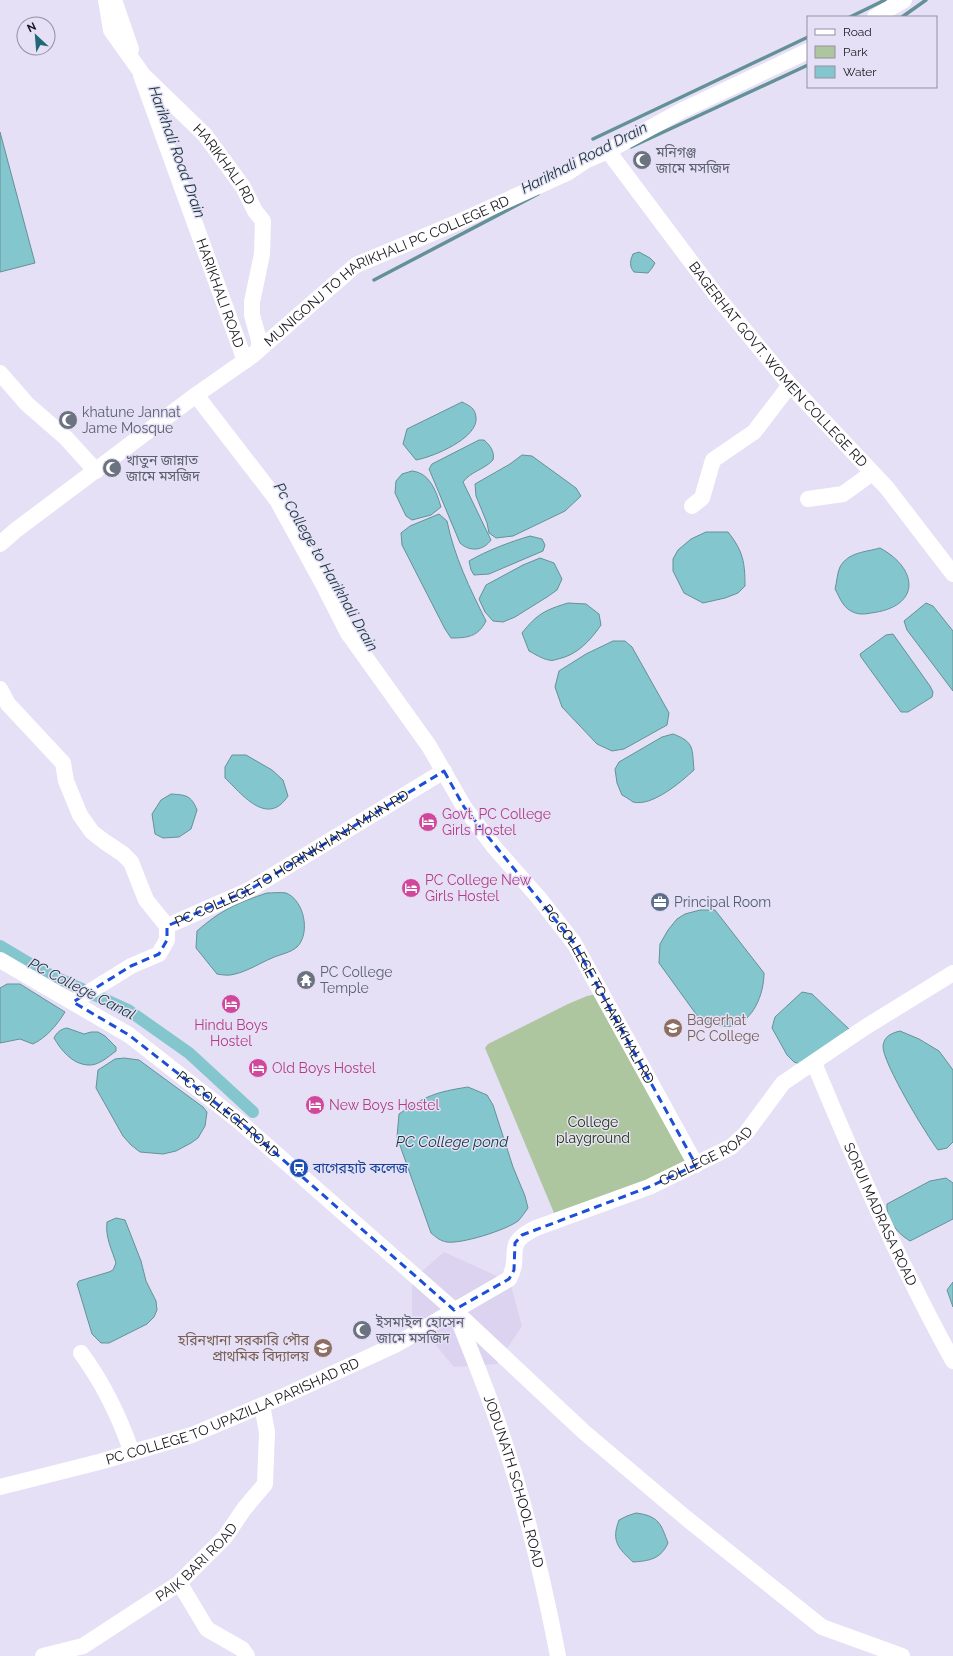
<svg xmlns="http://www.w3.org/2000/svg" width="953" height="1656" font-family="Raleway,'Noto Sans Bengali',sans-serif">
  <style>
    .built { fill: #dbd3f0 }
    .green { fill: #aec69f }
    .water { fill: #84c6cd; stroke: #649198 }
    .lines { fill: none; stroke-linecap: round; stroke-linejoin: round }
    .stream { stroke: #649198; stroke-width: 3.5 }
    .canal { stroke: #84c6cd; stroke-width: 12 }
    .secondary { stroke: #fff; stroke-width: 16 }
    .marked { fill: none; stroke: #1d4ed8; stroke-width: 3; stroke-dasharray: 8 5; stroke-linejoin: round }
    .labels { text-anchor: middle; stroke-width: 3; stroke-linejoin: round; paint-order: stroke }
    .worship-label { font-size: 14px; fill: #5b616d; stroke: #e6e0f6; text-anchor: start }
    .street-label { font-size: 14px; fill: #18161e; stroke: #e6e0f6 }
    .hotel-label { font-size: 14px; fill: #b23c85; stroke: #e6e0f6; text-anchor: start }
    .service-label { font-size: 14px; fill: #4e5e75; stroke: #e6e0f6; text-anchor: start }
    .education-label { font-size: 14px; fill: #785e54; stroke: #e6e0f6; text-anchor: start }
    .park-label { font-size: 14px; fill: #20390a; stroke: #e6e0f6 }
    .transit-label { font-size: 14px; fill: #164399; stroke: #e6e0f6; text-anchor: start }
    .water-label { font-size: 15px; font-style: italic; fill: #15363a; stroke: #e6e0f6 }
  </style>
  <rect width="100%" height="100%" fill="#e6e0f6"/>
  <path class="built" d="M444,1252L510,1282L522,1326L497,1364L454,1367L412,1317V1280Z"/>
  <path class="green" d="M597,994L685,1158V1167L554,1213L485,1048L488,1044L568,1004L587,996Z"/>
  <path class="water" d="M0,132L35,263L0,272Z
    M639,252L650,258L655,263L652,268L648,273L634,272C629,266 630,261 633,254Z
    M462,402C470,406 475,408 476,417C479,438 433,457 416,460L403,444L407,429Z
    M479,440H484C490,445 495,452 493,460C485,469 470,472 463,482L491,540C483,551 470,552 460,543L429,469L432,464Z
    M522,455L532,456L576,488L581,496L565,511L513,536L496,538L489,533L487,523L476,496L475,484L510,464Z
    M412,471C430,473 436,491 441,507L431,515L412,520L406,516L395,493L396,481L402,474Z
    M439,514L447,521C454,556 470,589 486,621C478,637 467,638 451,638L445,629L402,545L401,533L410,526Z
    M706,532H728C743,551 745,562 745,586L738,593L725,598L703,603L684,593L673,571V559L678,550L691,539Z
    M530,536L542,539L545,545L543,551L489,574L474,575L471,570L469,561C488,550 510,542 530,536Z
    M880,548C919,569 921,607 871,613C866,614 859,615 853,612C843,608 840,598 835,589C837,582 837,573 840,567C848,552 866,552 880,548Z
    M540,558L554,563L562,579L557,590L547,597L515,617L503,622L493,621L485,612L479,599L486,585L523,565Z
    M568,603L586,604L599,614L601,625C590,641 577,655 558,659C555,660 551,661 549,660C542,659 535,654 529,651L522,633C537,614 545,610 568,603Z
    M926,603L933,606L953,631V691L907,630L904,621Z
    M893,634L930,686L933,692L932,697L908,712H901L861,657L860,654L886,635Z
    M613,641H625L632,647L669,713L667,725L624,749L612,751L597,744L562,707L555,687L559,671L586,654Z
    M673,734C695,742 692,749 694,770C681,782 652,807 633,802C630,800 626,797 622,795L617,783L615,769L619,762L662,737Z
    M232,755H246L272,770L283,780L288,796C267,828 241,793 225,778V767Z
    M171,794C186,795 191,795 197,810L191,829L179,837L163,838L155,834L152,814L161,800Z
    M267,893C273,893 281,892 286,893C304,900 311,933 297,947C290,953 281,954 272,958C260,963 248,971 235,974C229,976 223,975 217,974L196,948L197,931C221,910 237,903 267,893Z
    M700,910H715L764,973C764,993 754,1021 732,1026C726,1028 709,1023 701,1021L659,963L660,944L668,930L677,919L685,914Z
    M7,984H20L65,1012C57,1025 47,1037 33,1044L20,1039L0,1043V988Z
    M802,992L812,994L849,1029L803,1065L794,1062L787,1055L772,1028L775,1017Z
    M67,1028L84,1034L91,1032H98L105,1036L116,1047V1051C108,1057 98,1066 88,1065C72,1064 61,1050 54,1038C57,1032 61,1029 67,1028Z
    M900,1031L919,1039L939,1051L953,1070V1142L947,1148L938,1150C927,1136 882,1062 883,1046C884,1036 892,1033 900,1031Z
    M124,1058L139,1060L203,1107L207,1112L205,1126L198,1138L191,1143L176,1151L163,1154L140,1152L131,1145L123,1136L96,1088L98,1070L115,1059Z
    M468,1087L487,1095L493,1105L513,1167L525,1196L528,1208C525,1212 522,1217 518,1221C506,1230 462,1244 447,1242C440,1241 436,1237 431,1233L397,1137L399,1114C425,1096 436,1092 468,1087Z
    M946,1178L953,1183V1219L910,1241C897,1233 886,1220 887,1204L930,1181Z
    M116,1218L125,1220L141,1261L146,1281L156,1301L157,1310L154,1317L147,1324L109,1343H101L92,1334L77,1284L79,1281L109,1272L113,1270L116,1263C112,1250 105,1237 107,1222Z
    M953,1282V1307L947,1290Z
    M636,1513C659,1516 661,1524 668,1543C661,1559 649,1561 633,1562C618,1548 611,1541 619,1520L627,1516Z"/>
  <g class="lines">
    <path class="stream" d="M850,17L885,0
      M902,17L926,0
      M593,139L808,37
      M631,147L808,65
      M374,280L538,194"/>
    <path class="canal" d="M0,946L42,971L128,1010L189,1053L253,1112"/>
    <g class="secondary">
      <path id="s1" d="M106,0L111,30L143,75L205,135L243,187L255,211L263,221L262,254L252,302V315L259,340V349L253,355"/>
      <path d="M114,0L131,49"/>
      <path d="M875,17L904,0"/>
      <path id="s2" d="M141,75L245,361"/>
      <path id="s3" d="M608,151L719,299L790,385L887,488L953,574"/>
      <path d="M0,373L27,404L66,438L96,471"/>
      <path id="s4" d="M196,395L277,500L324,586L348,633L429,746L464,807L494,847L539,898L574,943L696,1165"/>
      <path d="M808,499L843,494L872,473"/>
      <path d="M692,506L702,498L713,460L754,432L790,385"/>
      <path id="s5" d="M0,544L16,530L196,395L253,355L356,265L454,224L567,173L585,161L608,151L681,111L808,51"/>
      <path d="M0,689L8,704L63,763L66,781L80,815L92,832L105,842L123,854L131,862L146,900L167,926"/>
      <path id="s6" d="M0,960L129,1035L240,1122L454,1310L584,1432L686,1518L822,1627L902,1656"/>
      <path id="s7" d="M73,1002L131,966L159,954L167,940V926L249,890L444,771"/>
      <path id="s8" d="M814,1063C856,1164 900,1265 953,1361"/>
      <path id="s9" d="M457,1316C469,1347 482,1378 493,1409C522,1489 542,1573 558,1656"/>
      <path d="M81,1353C103,1383 120,1418 132,1453"/>
      <path id="s10" d="M0,1487L99,1462L192,1435L286,1395L395,1345L509,1279C523,1253 501,1245 536,1228L649,1187L731,1147L746,1133L783,1083L864,1028L953,973"/>
      <path d="M183,1589L207,1629L242,1649L247,1656"/>
      <path id="s11" d="M43,1656L83,1646L178,1584L225,1537L244,1509L265,1484L267,1432L262,1405"/>
    </g>
  </g>
  <path class="marked" d="M444,771L464,807L574,943L696,1165L649,1187L522,1235L515,1243L514,1270L509,1279L454,1310L240,1122L129,1035L73,1002L131,966L159,954L167,940V926L249,890Z"/>
  <defs>
    <symbol id="mosque-disc" viewBox="-11 -11 22 22"><circle r="9.5" fill="#6b7280" stroke="#e6e0f6"/><path d="M3.5-4.9A6 6 0 1 0 3.5 4.9A5 5 0 1 1 3.5-4.9Z" fill="#fff"/></symbol>
    <symbol id="hotel-disc" viewBox="-11 -11 22 22"><circle r="9.5" fill="#d1479c" stroke="#e6e0f6"/><path d="M-6-4.5h1.5V1H6V5H4.5V3h-9V5H-6ZM-4 0a1.8 1.8 0 1 1 3.6 0ZM.5 0V-2.5h3Q6-2.5 6 0Z" fill="#fff"/></symbol>
    <symbol id="office-disc" viewBox="-11 -11 22 22"><circle r="9.5" fill="#5c6f8a" stroke="#e6e0f6"/><path d="M-6-3h4V-5.5h4V-3h4V5H-6ZM-1-4.5V-3h2v-1.5ZM-6 0V1H6V0Z" fill="#fff"/></symbol>
    <symbol id="temple-disc" viewBox="-11 -11 22 22"><circle r="9.5" fill="#6b7280" stroke="#e6e0f6"/><path d="M0-6L5-2H3V0L6.5 2.5H4V6H1.5V3h-3V6H-4V2.5H-6.5L-3 0V-2H-5Z" fill="#fff"/></symbol>
    <symbol id="university-disc" viewBox="-11 -11 22 22"><circle r="9.5" fill="#8d6e63" stroke="#e6e0f6"/><path d="M0-5L7-2L0 1L-7-2ZM-4 1L0 2.5L4 1V4Q0 6-4 4Z" fill="#fff"/></symbol>
    <symbol id="station-disc" viewBox="-11 -11 22 22"><circle r="9.5" fill="#1a4fb4" stroke="#e6e0f6"/><path d="M-3-6H3Q5-6 5-4V2Q5 4 3 4L4.5 6H3L1.5 4h-3L-3 6H-4.5L-3 4Q-5 4-5 2V-4Q-5-6-3-6ZM-3.5-4v3h7v-3ZM-3.5 1v1.5H-2V1ZM2 1v1.5H3.5V1Z" fill="#fff"/></symbol>
    <symbol id="school-disc" viewBox="-11 -11 22 22"><circle r="9.5" fill="#8d6e63" stroke="#e6e0f6"/><path d="M0-5L7-2L0 1L-7-2ZM-4 1L0 2.5L4 1V4Q0 6-4 4Z" fill="#fff"/></symbol>
  </defs>
  <g fill-rule="evenodd">
    <use href="#mosque-disc" x="631" y="149" width="22" height="22"/>
    <use href="#mosque-disc" x="57" y="409" width="22" height="22"/>
    <use href="#mosque-disc" x="101" y="457" width="22" height="22"/>
    <use href="#hotel-disc" x="417" y="811" width="22" height="22"/>
    <use href="#hotel-disc" x="400" y="877" width="22" height="22"/>
    <use href="#office-disc" x="649" y="891" width="22" height="22"/>
    <use href="#temple-disc" x="295" y="969" width="22" height="22"/>
    <use href="#hotel-disc" x="220" y="993" width="22" height="22"/>
    <use href="#university-disc" x="662" y="1017" width="22" height="22"/>
    <use href="#hotel-disc" x="247" y="1057" width="22" height="22"/>
    <use href="#hotel-disc" x="304" y="1094" width="22" height="22"/>
    <use href="#station-disc" x="288" y="1157" width="22" height="22"/>
    <use href="#mosque-disc" x="351" y="1319" width="22" height="22"/>
    <use href="#school-disc" x="312" y="1337" width="22" height="22"/>
  </g>
  <g class="labels">
    <g class="worship-label">
      <text x="656" y="157">মনিগঞ্জ<tspan x="656" dy="16">জামে মসজিদ</tspan></text>
      <text x="82" y="417">khatune Jannat<tspan x="82" dy="16">Jame Mosque</tspan></text>
      <text x="126" y="465">খাতুন জান্নাত<tspan x="126" dy="16">জামে মসজিদ</tspan></text>
      <text x="320" y="977">PC College<tspan x="320" dy="16">Temple</tspan></text>
      <text x="376" y="1327">ইসমাইল হোসেন<tspan x="376" dy="16">জামে মসজিদ</tspan></text>
    </g>
    <g class="street-label">
      <text dy="5" stroke="none"><textPath href="#s1" startOffset="207">HARIKHALI RD</textPath></text>
      <text dy="5" stroke="none"><textPath href="#s5" startOffset="476">MUNIGONJ TO HARIKHALI PC COLLEGE RD</textPath></text>
      <text dy="5" stroke="none"><textPath href="#s2" startOffset="232">HARIKHALI ROAD</textPath></text>
      <text dy="5" stroke="none"><textPath href="#s3" startOffset="273">BAGERHAT GOVT. WOMEN COLLEGE RD</textPath></text>
      <text dy="5" stroke="none"><textPath href="#s7" startOffset="271">PC COLLEGE TO HORINKHANA MAIN RD</textPath></text>
      <text dy="5" stroke="none"><textPath href="#s4" startOffset="724">PC COLLEGE TO HARIKHALI RD</textPath></text>
      <text dy="5" stroke="none"><textPath href="#s6" startOffset="276">PC COLLEGE ROAD</textPath></text>
      <text dy="5" stroke="none"><textPath href="#s10" startOffset="800">COLLEGE ROAD</textPath></text>
      <text dy="5" stroke="none"><textPath href="#s8" startOffset="165">SORUI MADRASA ROAD</textPath></text>
      <text dy="5" stroke="none"><textPath href="#s10" startOffset="245">PC COLLEGE TO UPAZILLA PARISHAD RD</textPath></text>
      <text dy="5" stroke="none"><textPath href="#s9" startOffset="175">JODUNATH SCHOOL ROAD</textPath></text>
      <text dy="5" stroke="none"><textPath href="#s11" startOffset="183">PAIK BARI ROAD</textPath></text>
    </g>
    <g class="hotel-label">
      <text x="442" y="819">Govt. PC College<tspan x="442" dy="16">Girls Hostel</tspan></text>
      <text x="425" y="885">PC College New<tspan x="425" dy="16">Girls Hostel</tspan></text>
      <text x="231" y="1030" text-anchor="middle">Hindu Boys<tspan x="231" dy="16">Hostel</tspan></text>
      <text x="272" y="1073">Old Boys Hostel</text>
      <text x="329" y="1110">New Boys Hostel</text>
    </g>
    <g class="service-label">
      <text x="674" y="907">Principal Room</text>
    </g>
    <g class="education-label">
      <text x="687" y="1025">Bagerhat<tspan x="687" dy="16">PC College</tspan></text>
      <text x="309" y="1345" text-anchor="end">হরিনখানা সরকারি পৌর<tspan x="309" dy="16">প্রাথমিক বিদ্যালয়</tspan></text>
    </g>
    <g class="park-label">
      <text x="593" y="1127">College<tspan x="593" dy="16">playground</tspan></text>
    </g>
    <g class="transit-label">
      <text x="313" y="1173">বাগেরহাট কলেজ</text>
    </g>
    <g class="water-label">
      <text transform="translate(177 152) rotate(70)" y="5">Harikhali Road Drain</text>
      <text transform="translate(584 158) rotate(-27)" y="5">Harikhali Road Drain</text>
      <text transform="translate(326 567) rotate(60)" y="5">Pc College to Harikhali Drain</text>
      <text transform="translate(82 989) rotate(27)" y="5">PC College Canal</text>
      <text x="452" y="1147">PC College pond</text>
    </g>
  </g>
  <rect x="807" y="16" width="130" height="72" fill="#e6e0f6" stroke="#948fa0"/>
  <rect x="815" y="29" width="20" height="6" fill="#ffffff" stroke="#948fa0"/>
  <text x="843" y="36" font-size="12" fill="#18161e">Road</text>
  <rect x="815" y="46" width="20" height="12" fill="#aec69f" stroke="#948fa0"/>
  <text x="843" y="56" font-size="12" fill="#18161e">Park</text>
  <rect x="815" y="66" width="20" height="12" fill="#84c6cd" stroke="#948fa0"/>
  <text x="843" y="76" font-size="12" fill="#18161e">Water</text>
  <g transform="translate(36 36) rotate(334)"><circle r="19" fill="#e6e0f6" stroke="#948fa0"/>
  <path d="M0-3L7 15L0 10L-7 15Z" fill="#216877"/>
  <text y="-6" font-size="11" font-weight="bold" text-anchor="middle" fill="#18161e">N</text>
  </g>
</svg>
